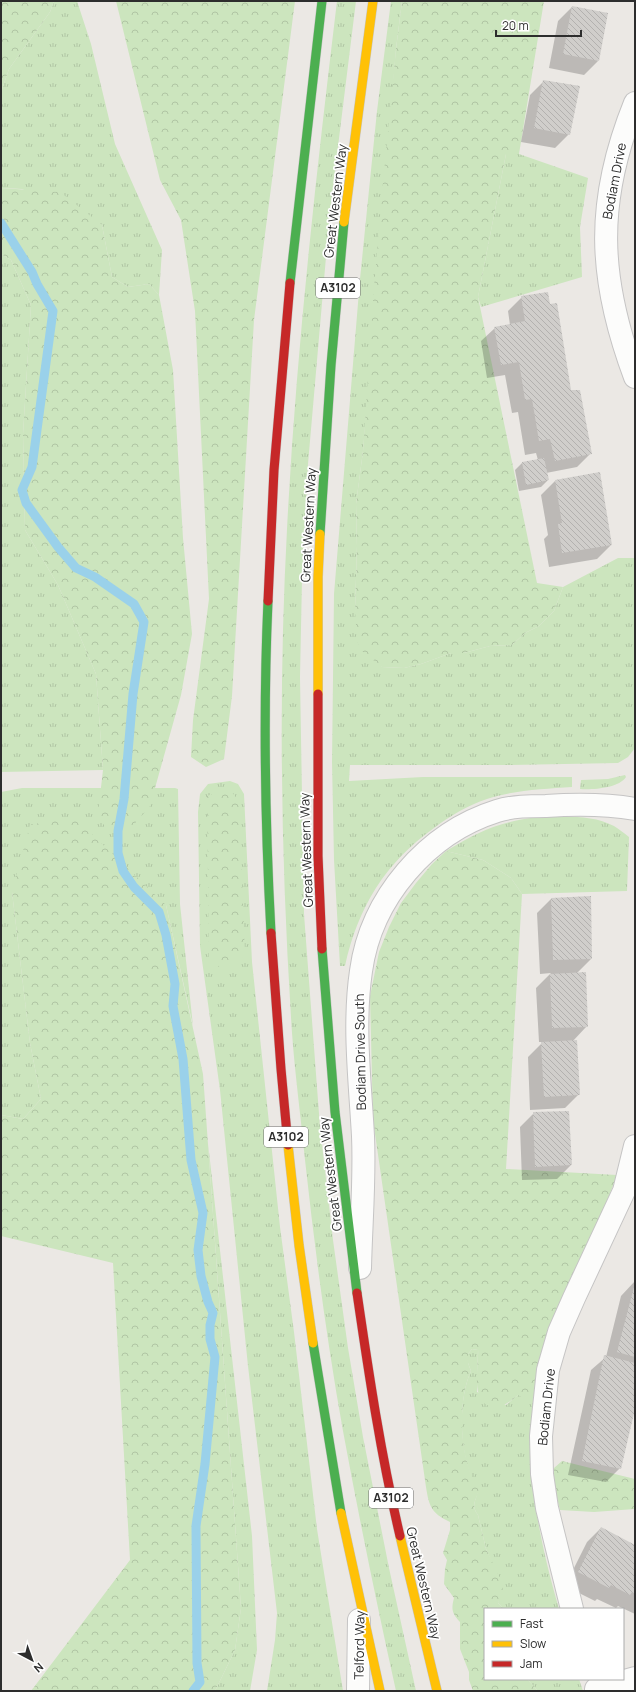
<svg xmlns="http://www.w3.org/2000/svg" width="636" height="1692" font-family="Manrope,sans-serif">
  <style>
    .grass { fill: url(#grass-tufts) }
    .forest { fill: url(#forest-crowns) }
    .shadow { fill: #0003 }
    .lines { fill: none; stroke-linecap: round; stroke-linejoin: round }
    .stream { stroke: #9ad1ea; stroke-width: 9 }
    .building { fill: url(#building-back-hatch) }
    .street-casing { stroke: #c5c4c4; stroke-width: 24 }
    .fast-casing { stroke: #c6c5c3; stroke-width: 10 }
    .slow-casing { stroke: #c6c5c3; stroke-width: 10 }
    .jam-casing { stroke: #c6c5c3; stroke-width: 10 }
    .street { stroke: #fcfcfb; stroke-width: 22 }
    .fast { stroke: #4caf50; stroke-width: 9 }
    .slow { stroke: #ffc107; stroke-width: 9 }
    .jam { stroke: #c62828; stroke-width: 9 }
    .labels { text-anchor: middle; stroke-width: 3.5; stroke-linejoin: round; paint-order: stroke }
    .shield { fill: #fff; stroke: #6c6c6c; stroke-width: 1 }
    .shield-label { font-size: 12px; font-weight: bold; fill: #2d2d2d }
    .street-label { font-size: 13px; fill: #2d2d2d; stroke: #fff }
  </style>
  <defs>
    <pattern id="grass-tufts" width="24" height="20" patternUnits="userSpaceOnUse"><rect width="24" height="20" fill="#cce5be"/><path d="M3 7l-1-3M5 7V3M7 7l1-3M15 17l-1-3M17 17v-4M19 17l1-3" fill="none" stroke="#b0c5a4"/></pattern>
    <pattern id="forest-crowns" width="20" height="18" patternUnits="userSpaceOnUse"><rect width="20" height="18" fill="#cce5be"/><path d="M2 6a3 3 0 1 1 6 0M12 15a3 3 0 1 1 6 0" fill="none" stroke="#b0c5a4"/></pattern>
    <pattern id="building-back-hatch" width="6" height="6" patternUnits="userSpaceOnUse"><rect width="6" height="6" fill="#d0cecb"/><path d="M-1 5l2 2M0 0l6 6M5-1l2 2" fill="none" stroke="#b3b1af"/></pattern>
  </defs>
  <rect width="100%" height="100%" fill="#ebe8e4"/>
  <path class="grass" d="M54,1H77L91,44L115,144L162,250L159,295L149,284L128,287L112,277L102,225L22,189L1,188V92L9,69L50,12Z
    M337,1H356L330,211L308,464L302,579L300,677L304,914L320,1127L333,1240L348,1348L363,1437L389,1568L416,1691H396C377,1605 359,1518 343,1431C327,1342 315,1251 305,1160C301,1118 295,1075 292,1033C281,865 278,696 287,529C296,352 316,176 337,1Z
    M391,1H402L396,49L363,451L356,504L357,546L355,610L382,667L404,668L421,664L451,653H464L490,646L512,645L525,633L539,626L554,611L563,587L618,558H635V748L628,757L618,763L511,765H350L349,781L423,777H572V787C544,789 514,790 487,799C468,805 450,816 434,828C385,863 358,907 345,966H340L334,860L332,762L334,594L360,279L377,111Z
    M506,154H519L588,178L580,227L582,277L481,307L478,297Z
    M1,254L11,260L31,305L23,434L25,530L58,585L96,674L103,770L1,772Z
    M625,775L626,777C619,788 593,790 580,789L581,780L608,779Z
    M230,781L238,784L244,794L252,962L280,1227L294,1332L317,1529L343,1691H267L275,1640L277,1613L248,1366L220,1090L200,946L198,812L200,794L208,784Z
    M22,788H175L178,789L180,904L193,1026L166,905L12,892L30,1043L41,1099L23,1119L1,1115V792Z
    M539,817C563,817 592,814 614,826C619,829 624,833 629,837L627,891L522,894L511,878L483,860L446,851C479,831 501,821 539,817Z
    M208,1143L252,1536L257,1650L250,1691H215L235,1650L241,1608Z
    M472,1349L478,1350L477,1392L506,1405L518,1395L536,1390C525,1470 537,1532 559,1609H504L498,1603L499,1597L492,1563L486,1549L478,1515C470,1505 477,1500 478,1489C459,1461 457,1401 471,1371L468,1363V1354Z
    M527,1679H579L583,1691H538Z"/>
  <path class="forest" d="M1,1H54L50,12L9,69L1,92Z
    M116,1H295L254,320L232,696L224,759L206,767L191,757L193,720L209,599L195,311L181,220L160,180Z
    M402,1H544L519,154H506L478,297L537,583L563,587L554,611L539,626L525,633L512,645L490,646L464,653H451L421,664L404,668L382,667L362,651L357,641L355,610L357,546L356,504L363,451L374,287L383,182L396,49Z
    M1,188L60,192L102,225L112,277L128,287L149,284L159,295L173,370L183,538L192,634L181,695L150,806L131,828L104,825L98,813L103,770L96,674L58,585L25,530L23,434L31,305L11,260L1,254Z
    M229,788L239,802L245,955L224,971L209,958L207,796Z
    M73,816L166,905L203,1074L241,1608L235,1650L215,1691H31L130,1560L113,1263L1,1236V1115L23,1119L41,1099L30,1043L12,892L30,825Z
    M446,851L483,860L511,878L522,894L506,1169L617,1175L536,1390L523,1398L518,1395C509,1402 499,1412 487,1405C471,1396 479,1366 478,1350L472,1349L468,1354V1363L471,1371C457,1401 459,1461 479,1489C477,1499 470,1505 478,1515L486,1549L499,1576L503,1590L498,1603L504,1609H485V1679H527L538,1691H473L469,1680V1672L460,1649V1622C452,1614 451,1609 454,1598L444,1584L445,1569L447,1560L443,1553L450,1530V1522C431,1513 429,1506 426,1487L373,1120L370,996L379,952L389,927L401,903L416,883L432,864Z
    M562,1461L635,1479V1509L594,1512L560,1510L554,1486V1468Z"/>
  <path class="shadow" d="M572,7L598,61L584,75L549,68L558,21Z
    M544,81L569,134L555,148L521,142L530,95Z
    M522,297L570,392L591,453L577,467L546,473L548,480L541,487L519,491L515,470L522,463L538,460L536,453L525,455L518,412L512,413L505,375L487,378L481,341L495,328L510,325L508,311Z
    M555,481L611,545L597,559L549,567L544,539L548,535L541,495Z
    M551,899L591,959L577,973L587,1026L572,1042L579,1094L565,1108L530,1110L528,1057L543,1042H539L536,988L551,973L540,974L537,913Z
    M534,1113L571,1165L557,1179L522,1180L520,1127Z
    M635,1281V1405L620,1468L606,1482L568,1475L591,1370L606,1357L621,1296Z
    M601,1528L635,1546V1614L618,1606L616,1608L597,1599L595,1601L565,1586L587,1542Z"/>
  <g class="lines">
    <path class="stream" d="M1,223L32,272L37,284L53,311L32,467L22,490L26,503L58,547L76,568L95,577L134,604L144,622L133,694L124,799L118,831V853L123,871L134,887L159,912L166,935L175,984L173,1006L183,1059L191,1160L203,1213L198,1250L201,1276L208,1302L213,1313L210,1325V1339L215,1357L205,1464L196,1526L197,1663L200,1682L193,1691"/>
  </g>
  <path class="building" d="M572,6L608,13L599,61L563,54Z
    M543,80L580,86L570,135L534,128Z
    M548,292L550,304L557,303L571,390H580L592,454L555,461L550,439L539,441L532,399L525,400L519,362L501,365L494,327L525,321L521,296Z
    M544,458L549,480L526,485L522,462Z
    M600,472L612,545L562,553L558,524L562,523L555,480Z
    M591,896L592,959L553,960L551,898Z
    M586,972L588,1027L552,1028L550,974Z
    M577,1040L580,1095L544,1097L541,1042Z
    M569,1111L572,1165L535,1167L533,1112Z
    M635,1283V1357L617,1352Z
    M604,1355L635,1363V1409L621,1469L582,1461Z
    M601,1527L635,1545V1594L632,1592L630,1595L611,1585L609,1588L578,1572Z"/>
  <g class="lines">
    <defs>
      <path id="street" d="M635,103C595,202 598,278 635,377
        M360,1268C361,1224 365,1179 363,1136C360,1081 353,1025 361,971C371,898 427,833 497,811C513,806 530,806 546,806C576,804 606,804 635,809
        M572,1609L547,1508L542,1474L541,1436L548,1370L559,1332L574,1298L624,1191L635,1146
        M596,1689L635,1678
        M358,1691L359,1620"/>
      <path id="fast" d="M290,283L322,1
        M320,534L331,365L344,222
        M268,601C263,712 265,823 271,933
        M322,949L335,1112L357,1293
        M313,1343L341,1513"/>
      <path id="slow" d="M344,222L373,1
        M318,694V577L320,534
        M288,1145L299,1245L313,1343
        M341,1513L380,1691
        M400,1536L437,1691"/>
      <path id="jam" d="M268,601L274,470L290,283
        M318,694V856L322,949
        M271,933L281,1069L288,1145
        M357,1293C369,1375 381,1456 400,1536"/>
    </defs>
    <use href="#street" class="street-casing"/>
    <use href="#fast" class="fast-casing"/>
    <use href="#slow" class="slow-casing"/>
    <use href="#jam" class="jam-casing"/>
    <use href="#street" class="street"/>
    <use href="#fast" class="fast"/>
    <use href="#slow" class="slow"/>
    <use href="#jam" class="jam"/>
  </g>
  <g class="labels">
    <g class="shield">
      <rect x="316" y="278" width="44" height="20" rx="3"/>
      <rect x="264" y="1127" width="44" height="20" rx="3"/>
      <rect x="369" y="1488" width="44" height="20" rx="3"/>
    </g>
    <g class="shield-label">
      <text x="338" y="292">A3102</text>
      <text x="286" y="1141">A3102</text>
      <text x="391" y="1502">A3102</text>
    </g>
    <g class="street-label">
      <text transform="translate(614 181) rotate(-79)" y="5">Bodiam Drive</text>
      <text transform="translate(335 201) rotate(-83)" y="5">Great Western Way</text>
      <text transform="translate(308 525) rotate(-87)" y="5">Great Western Way</text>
      <text transform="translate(306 850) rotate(-92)" y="5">Great Western Way</text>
      <text transform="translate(360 1052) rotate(-91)" y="5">Bodiam Drive South</text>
      <text transform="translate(330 1174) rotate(-97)" y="5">Great Western Way</text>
      <text transform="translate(546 1407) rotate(-84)" y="5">Bodiam Drive</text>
      <text transform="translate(424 1583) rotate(77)" y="5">Great Western Way</text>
      <text transform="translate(359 1645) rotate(-89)" y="5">Telford Way</text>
    </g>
  </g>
  <rect width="636" height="1692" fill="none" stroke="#2d2d2d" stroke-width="4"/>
  <rect x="484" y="1608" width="140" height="72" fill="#ffffff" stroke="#ababab"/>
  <rect x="492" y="1621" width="20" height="6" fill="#4caf50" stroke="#ababab"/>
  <text x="520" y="1628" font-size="12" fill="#2d2d2d">Fast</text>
  <rect x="492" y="1641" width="20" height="6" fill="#ffc107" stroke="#ababab"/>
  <text x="520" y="1648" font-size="12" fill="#2d2d2d">Slow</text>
  <rect x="492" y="1661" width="20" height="6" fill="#c62828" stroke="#ababab"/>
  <text x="520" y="1668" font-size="12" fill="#2d2d2d">Jam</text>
  <g transform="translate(32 1660) rotate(139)" stroke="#ffffff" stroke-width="3" paint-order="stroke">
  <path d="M0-3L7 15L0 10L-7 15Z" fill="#2d2d2d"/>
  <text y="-6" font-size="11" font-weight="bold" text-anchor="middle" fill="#2d2d2d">N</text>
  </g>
  <path d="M496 30v6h85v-6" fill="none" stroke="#2d2d2d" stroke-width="2"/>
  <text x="502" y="30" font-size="12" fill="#2d2d2d" stroke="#ffffff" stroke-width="3" paint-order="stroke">20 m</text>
</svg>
